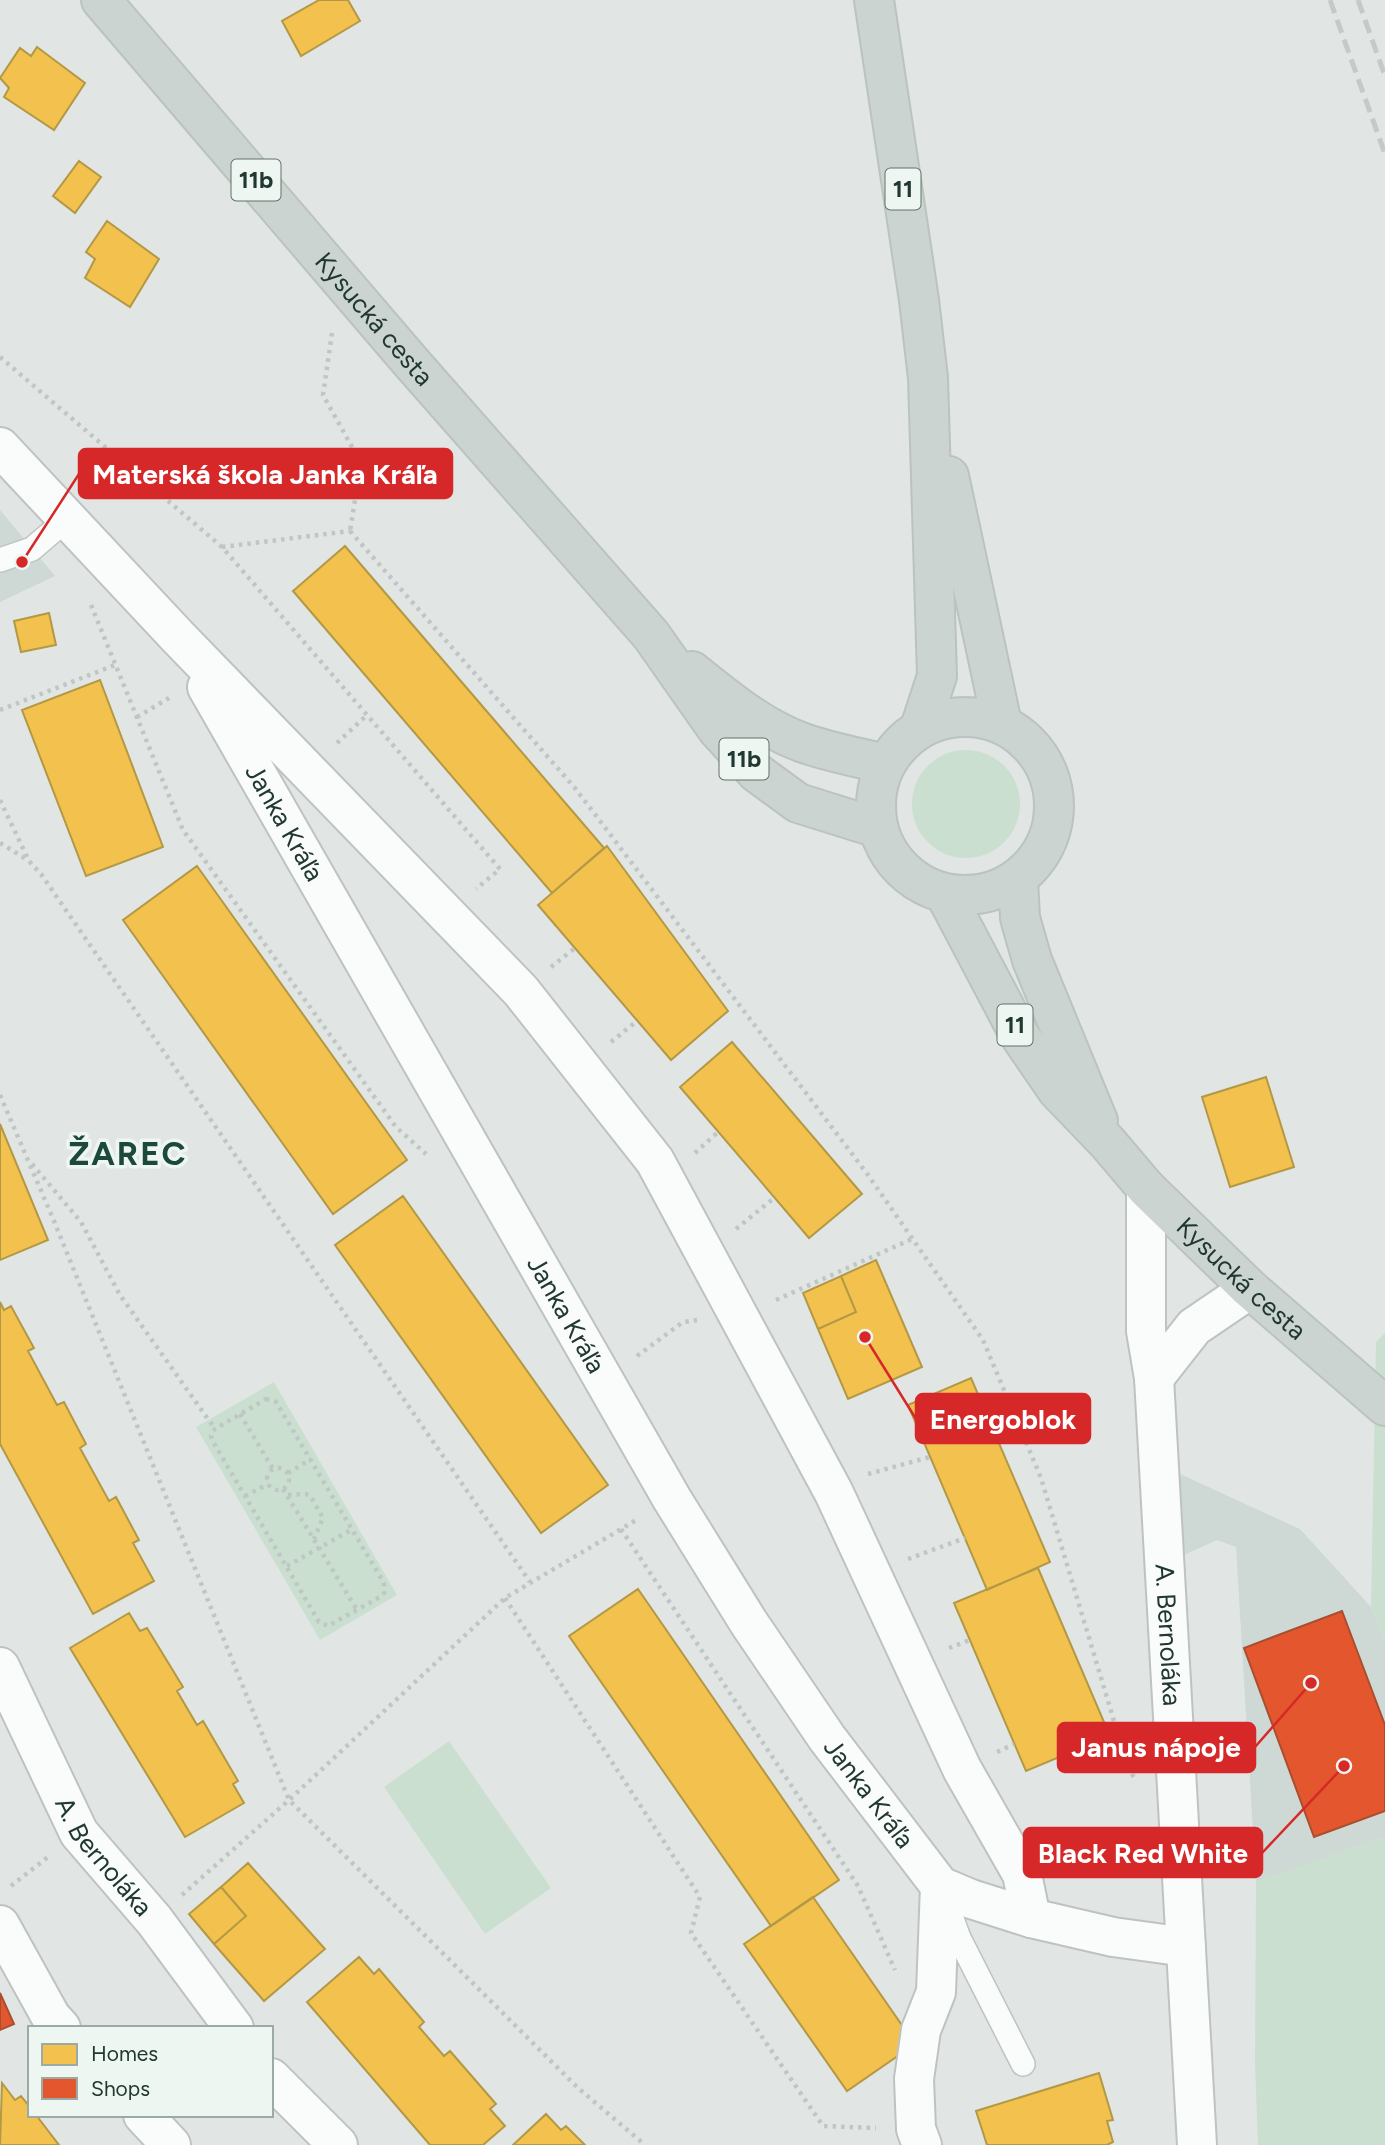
<svg xmlns="http://www.w3.org/2000/svg" width="1385" height="2145" font-family="Figtree,sans-serif">
  <style>
    .built { fill: #ced8d4 }
    .green { fill: #cadfd0 }
    .homes { fill: #f2c14e; stroke: #b39845; stroke-width: 2 }
    .shops { fill: #e4572e; stroke: #a94e2f; stroke-width: 2 }
    .lines { fill: none; stroke-linecap: round; stroke-linejoin: round }
    .lane-casing { stroke: #bec3c1; stroke-width: 26 }
    .street-casing { stroke: #bec3c1; stroke-width: 42 }
    .primary-casing { stroke: #bbc3c1; stroke-width: 42 }
    .path { stroke: #bfc7c5; stroke-width: 4.5; stroke-dasharray: 3.5 5; stroke-linecap: butt }
    .lane { stroke: #fafbfb; stroke-width: 23 }
    .street { stroke: #fafbfb; stroke-width: 38 }
    .primary { stroke: #ccd4d1; stroke-width: 38 }
    .rail { stroke: #c5c9c8; stroke-width: 5; stroke-dasharray: 14 7; stroke-linecap: butt }
    .labels { text-anchor: middle; stroke-width: 7; stroke-linejoin: round; paint-order: stroke }
    .shield { fill: #eef6f2; stroke: #5e716b; stroke-width: 2 }
    .shield-label { font-size: 24px; font-weight: bold; fill: #203831 }
    .street-label { font-size: 26px; fill: #203831; stroke: #eef6f2 }
    .district-label { font-size: 33px; font-weight: bold; letter-spacing: 2px; fill: #1d493d; stroke: #eef6f2 }
    .leader { fill: none; stroke: #d62828; stroke-width: 2.5 }
    .callout-dot { fill: #d62828; stroke: #eef6f2; stroke-width: 2.5 }
    .callout { fill: #d62828; stroke: #d62828; stroke-width: 2.5 }
    .callout-label { font-size: 28px; text-anchor: middle; font-weight: bold; fill: #fff }
  </style>
  <rect width="100%" height="100%" fill="#e1e6e4"/>
  <path class="built" d="M0,510L55,576L0,602Z
    M1180,1474L1300,1529L1371,1607L1385,1641V1837L1256,1882L1236,1547L1217,1540L1184,1555Z"/>
  <path class="green" d="M912 804a54 54 0 1 1 108 0a54 54 0 1 1-108 0Z
    M1385,1333V1641L1371,1607L1376,1342Z
    M274,1382L397,1595L320,1640L196,1427Z
    M449,1741L551,1888L485,1934L384,1787Z
    M1385,1837V2145H1258L1255,2061L1256,1882Z"/>
  <path class="homes" d="M319,0H348L360,21L301,56L282,21Z
    M37,47L85,83L54,130L4,97L9,88L0,78L20,48L31,56Z
    M79,161L101,177L75,213L53,196Z
    M107,221L159,259L130,307L85,278L95,259L86,252Z
    M345,546L604,848L552,893L293,591Z
    M49,613L56,645L21,652L14,621Z
    M100,680L163,847L86,876L22,710Z
    M607,846L728,1011L671,1060L538,905Z
    M197,866L407,1160L333,1214L123,920Z
    M732,1042L862,1194L809,1238L680,1087Z
    M1266,1077L1294,1167L1230,1187L1202,1097Z
    M0,1124L48,1240L0,1260Z
    M403,1196L608,1485L541,1533L335,1245Z
    M876,1260L922,1367L848,1399L818,1329L856,1312L841,1276Z
    M841,1276L856,1312L818,1329L803,1293Z
    M0,1302L4,1310L11,1306L34,1348L28,1351L57,1405L64,1402L86,1444L80,1448L109,1501L116,1497L139,1540L133,1543L154,1581L93,1614L0,1444Z
    M971,1378L1050,1562L987,1590L908,1405Z
    M1038,1568L1110,1736L1026,1771L954,1603Z
    M638,1589L839,1880L771,1926L569,1636Z
    M129,1613L140,1631L147,1628L183,1687L177,1691L197,1725L203,1721L238,1781L233,1784L244,1803L185,1837L70,1648Z
    M248,1863L325,1949L264,2001L214,1944L246,1916L221,1887Z
    M221,1887L246,1916L214,1944L189,1914Z
    M813,1897L915,2044L847,2091L744,1944Z
    M359,1957L374,1974L379,1969L424,2022L419,2027L444,2056L450,2051L496,2104L490,2109L505,2126L483,2145H430L307,2002Z
    M1099,2073L1113,2120L1107,2121L1113,2142L1107,2145H987L976,2111Z
    M2,2083L15,2100L21,2096L30,2107V2115H36L59,2145H0Z
    M546,2114L561,2130L566,2126L585,2145H513Z"/>
  <path class="shops" d="M1342,1611L1385,1725V1811L1314,1837L1244,1648Z
    M0,1993L14,2024L0,2030Z"/>
  <g class="lines">
    <defs>
      <path id="lane" d="M0,560L32,549L67,519
        M947,1905L959,1938L1023,2064"/>
      <g id="street">
        <path d="M0,447L178,637L521,991L655,1161L834,1493L962,1769L1022,1874L1031,1918"/>
        <path id="s1" d="M207,687L672,1499L749,1623L827,1738L940,1886L971,1899L1031,1918L1113,1937L1186,1947"/>
        <path id="s2" d="M1146,1188V1331L1154,1378L1197,2145"/>
        <path d="M1154,1378L1194,1327L1250,1289"/>
        <path id="s3" d="M0,1667L79,1833L154,1920L234,2028"/>
        <path d="M0,1925L51,2017L61,2028"/>
        <path d="M271,2078L338,2145"/>
        <path d="M143,2115L171,2145"/>
        <path d="M922,2145L916,2129L914,2079L921,2030L936,1992L940,1886"/>
      </g>
      <g id="primary">
        <path id="s4" d="M101,0L410,361L651,635L717,729L757,773L798,803L878,828"/>
        <path d="M874,0L919,300L928,378L937,676L920,728"/>
        <path d="M949,476L1002,724"/>
        <path d="M692,671C726,698 760,727 801,742C828,752 857,757 885,764"/>
        <circle cx="965" cy="806" r="89"/>
        <path d="M1018,879L1020,918L1032,960L1098,1121"/>
        <path id="s5" d="M945,894L1020,1036L1057,1090L1107,1142L1146,1188L1250,1289L1385,1406"/>
      </g>
    </defs>
    <use href="#lane" class="lane-casing"/>
    <use href="#street" class="street-casing"/>
    <use href="#primary" class="primary-casing"/>
    <path class="path" d="M332,333L323,395L361,463L350,531
      M0,357L222,547L500,869L476,889
      M350,531L575,788L868,1175L983,1340L1041,1478L1126,1761L1134,1778
      M222,547L350,531
      M91,605L183,830L396,1127L426,1154
      M0,710L115,665
      M137,717L169,698
      M337,743L367,715
      M0,800L29,861L41,874L530,1582
      M0,843L28,860
      M551,967L575,948
      M611,1042L637,1021
      M0,1095L54,1221L289,1800L577,2087L645,2145
      M695,1153L718,1132
      M32,1164L81,1222L120,1295L215,1429
      M736,1229L774,1198
      M776,1300L912,1239
      M637,1356L683,1322L697,1320
      M266,1399L276,1402L384,1583V1593L380,1597L328,1626L319,1622L212,1440L211,1436L215,1429Z
      M240,1414L273,1469
      M267 1479a11 11 0 1 1 22 0a11 11 0 1 1-22 0Z
      M288,1473L311,1459
      M868,1474L930,1457
      M283,1489L357,1610
      M288,1495L306,1494L311,1497L323,1518L314,1539
      M245,1496L268,1484
      M621,1529L858,1886L895,1970
      M908,1559L965,1538
      M287,1566L351,1530
      M505,1598L700,1897L691,1933L823,2126L876,2128
      M949,1648L970,1640
      M997,1752L1014,1744
      M11,1886L48,1857
      M182,1895L289,1800L505,1598L638,1519"/>
    <use href="#lane" class="lane"/>
    <use href="#street" class="street"/>
    <use href="#primary" class="primary"/>
    <path class="rail" d="M1330,0L1385,154
      M1358,0L1385,76"/>
  </g>
  <g class="labels">
    <g class="shield">
      <rect x="231.5" y="159.5" width="49" height="41" rx="5"/>
      <rect x="885.5" y="168.5" width="35" height="41" rx="5"/>
      <rect x="719.5" y="738.5" width="49" height="41" rx="5"/>
      <rect x="997.5" y="1004.5" width="35" height="41" rx="5"/>
    </g>
    <g class="shield-label">
      <text x="256" y="188">11b</text>
      <text x="903" y="197">11</text>
      <text x="744" y="767">11b</text>
      <text x="1015" y="1033">11</text>
    </g>
    <g class="street-label">
      <text dy="9" stroke="none"><textPath href="#s4" startOffset="420">Kysucká cesta</textPath></text>
      <text dy="9" stroke="none"><textPath href="#s1" startOffset="156">Janka Kráľa</textPath></text>
      <text dy="9" stroke="none"><textPath href="#s5" startOffset="490">Kysucká cesta</textPath></text>
      <text dy="9" stroke="none"><textPath href="#s1" startOffset="723">Janka Kráľa</textPath></text>
      <text dy="9" stroke="none"><textPath href="#s2" startOffset="448">A. Bernoláka</textPath></text>
      <text dy="9" stroke="none"><textPath href="#s1" startOffset="1290">Janka Kráľa</textPath></text>
      <text dy="9" stroke="none"><textPath href="#s3" startOffset="217">A. Bernoláka</textPath></text>
    </g>
    <g class="district-label">
      <text x="128" y="1165">ŽAREC</text>
    </g>
  </g>
  <path class="leader" d="M22 562L79 474M865 1337L916 1419M1311 1683L1255 1747M1344 1766L1262 1853"/>
  <g class="callout-dot">
    <circle cx="22" cy="562" r="7"/>
    <circle cx="865" cy="1337" r="7"/>
    <circle cx="1311" cy="1683" r="7"/>
    <circle cx="1344" cy="1766" r="7"/>
  </g>
  <g class="callout">
    <rect x="79" y="449" width="373" height="49" rx="7"/>
    <rect x="916" y="1394" width="174" height="49" rx="7"/>
    <rect x="1058" y="1723" width="197" height="49" rx="7"/>
    <rect x="1024" y="1828" width="238" height="49" rx="7"/>
  </g>
  <g class="callout-label">
    <text x="265" y="484">Materská škola Janka Kráľa</text>
    <text x="1003" y="1429">Energoblok</text>
    <text x="1156" y="1757">Janus nápoje</text>
    <text x="1143" y="1863">Black Red White</text>
  </g>
  <rect x="28" y="2026" width="245" height="91" fill="#eef6f2" stroke="#9caaa5" stroke-width="2"/>
  <rect x="42" y="2044" width="35" height="21" fill="#f2c14e" stroke="#9caaa5" stroke-width="2"/>
  <text x="91" y="2061" font-size="21" fill="#203831">Homes</text>
  <rect x="42" y="2078" width="35" height="21" fill="#e4572e" stroke="#9caaa5" stroke-width="2"/>
  <text x="91" y="2096" font-size="21" fill="#203831">Shops</text>
</svg>
